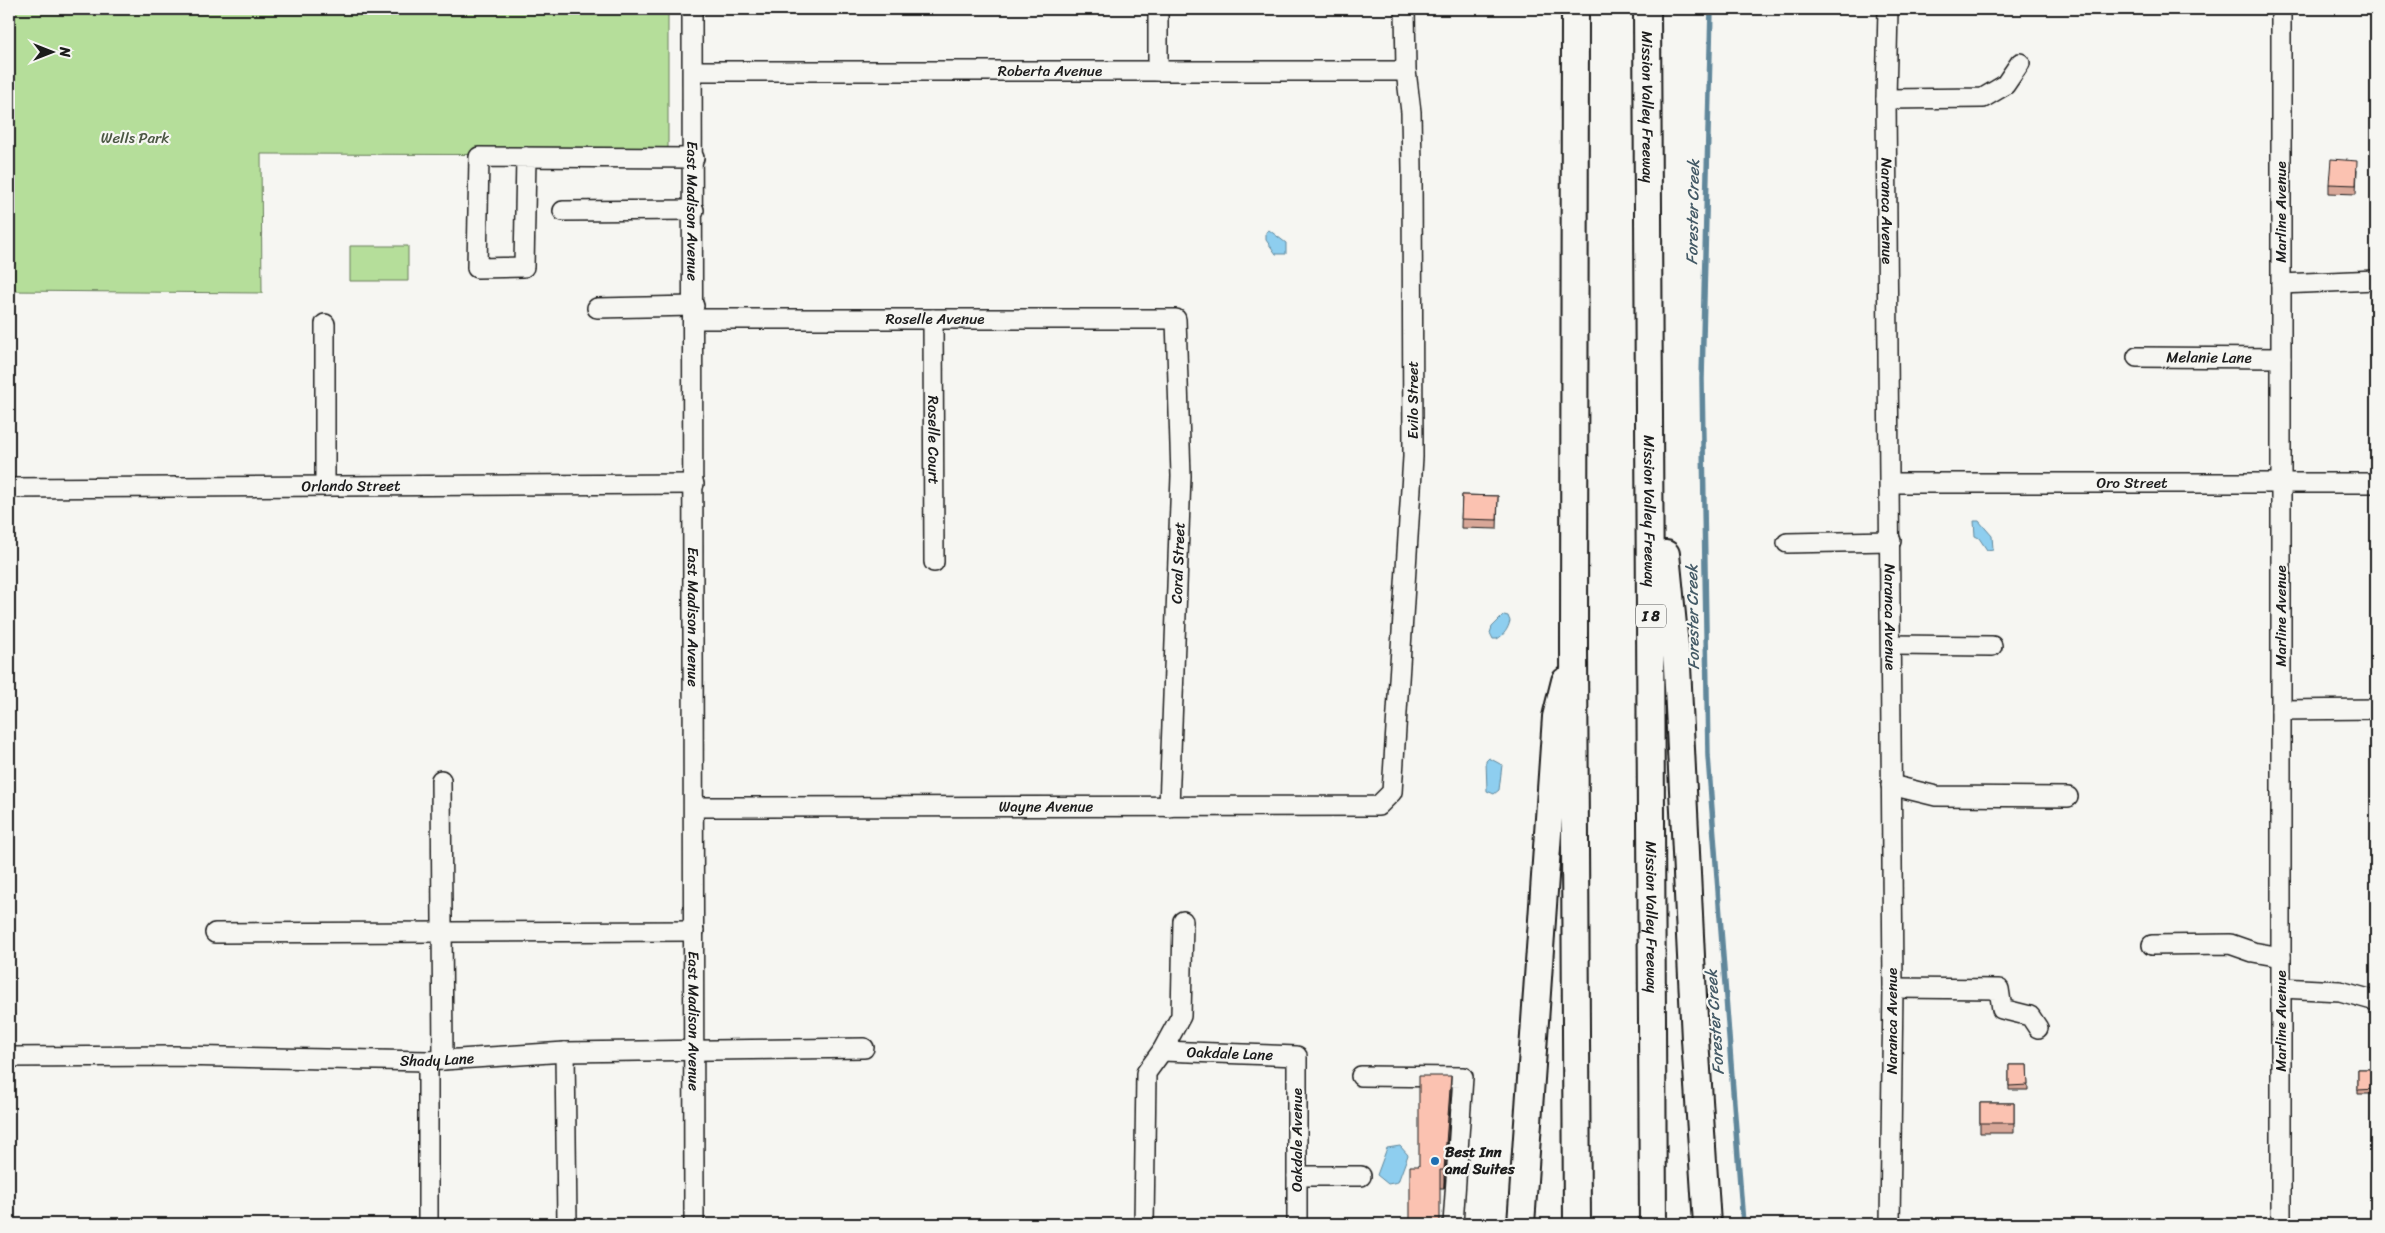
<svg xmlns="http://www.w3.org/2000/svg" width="2385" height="1233" font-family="Sriracha,sans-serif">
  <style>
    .green { fill: #b5de9a; stroke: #687d5b }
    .water { fill: #8eceef; stroke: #60879b }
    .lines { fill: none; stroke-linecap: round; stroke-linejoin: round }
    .stream { stroke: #60879b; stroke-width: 5.5 }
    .minor-casing { stroke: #1c1c1c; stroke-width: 22 }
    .highway-casing { stroke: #1c1c1c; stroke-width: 30 }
    .minor { stroke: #f6f6f2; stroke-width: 19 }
    .highway { stroke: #f6f6f2; stroke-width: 26 }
    .wall { fill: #d8a798; stroke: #1c1c1c }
    .shaded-wall { fill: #b0887c; stroke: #1c1c1c }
    .building { fill: #fbc2b1; stroke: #1c1c1c }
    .poi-dot { fill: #1f6fb2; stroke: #f6f6f2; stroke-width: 2 }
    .labels { text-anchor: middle; stroke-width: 4.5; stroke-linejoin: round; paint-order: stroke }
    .shield { fill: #f6f6f2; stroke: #5d5d5c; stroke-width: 1 }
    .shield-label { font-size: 14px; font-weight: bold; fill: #1c1c1c }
    .street-label { font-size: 15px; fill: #1c1c1c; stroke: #f6f6f2 }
    .park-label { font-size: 15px; fill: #4a5642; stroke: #f6f6f2 }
    .poi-label { font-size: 15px; font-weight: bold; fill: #1c1c1c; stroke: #f6f6f2; text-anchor: start }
    .water-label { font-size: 16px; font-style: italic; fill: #445a66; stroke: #f6f6f2 }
  </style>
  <rect width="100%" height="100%" fill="#f6f6f2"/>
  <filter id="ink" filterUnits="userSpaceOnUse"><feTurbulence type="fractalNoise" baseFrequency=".02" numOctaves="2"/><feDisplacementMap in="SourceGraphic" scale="10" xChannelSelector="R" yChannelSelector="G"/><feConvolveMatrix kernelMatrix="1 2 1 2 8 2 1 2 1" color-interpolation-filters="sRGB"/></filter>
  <g filter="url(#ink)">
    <path class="green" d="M9,9H668V155L261,154L262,293L9,291Z
      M350,246H408V281H350Z"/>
    <path class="water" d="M1269,230L1286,243V254H1276L1266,240V232Z
      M1974,521H1979L1992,536L1993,549L1987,550L1979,538L1975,536Z
      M1504,615L1508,616L1510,621C1508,629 1504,635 1497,639H1493L1490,633L1492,627Z
      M1489,758L1502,765L1499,790L1494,794L1487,791L1486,761Z
      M1400,1146L1408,1155L1398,1182L1388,1184L1377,1175L1387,1148Z"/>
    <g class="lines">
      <path class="stream" d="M1711,9L1702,379L1708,756L1743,1224"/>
      <defs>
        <g id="minor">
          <path id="s1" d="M692,9L694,1224"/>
          <path id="s2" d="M1888,9L1886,99L1893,988L1890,1224"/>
          <path d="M2281,9V1224"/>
          <path id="s3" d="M694,71H1406"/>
          <path d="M1158,71V9"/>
          <path d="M1886,99L1983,98L2005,85L2020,63"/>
          <path d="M526,157L524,267L477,268L479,157L694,158"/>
          <path d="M563,211L694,210"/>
          <path d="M2281,284L2376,280"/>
          <path d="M597,308L694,306"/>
          <path id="s4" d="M694,319H1176L1181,476L1169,807"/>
          <path id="s5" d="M933,319L934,562"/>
          <path d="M325,324V486"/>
          <path id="s6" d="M2137,357L2281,358"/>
          <path id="s7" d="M1890,483H2376"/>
          <path id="s8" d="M9,488L694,484"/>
          <path d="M1787,543L1891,541"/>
          <path d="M1891,645L1992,646"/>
          <path d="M2281,710L2376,709"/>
          <path d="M441,780L443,1060"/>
          <path d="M1891,785L1936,796L2068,797"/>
          <path id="s9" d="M695,807L1378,806L1392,792L1413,457L1412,169L1411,112L1406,71L1405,9"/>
          <path d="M215,933L694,931"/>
          <path d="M2152,945L2230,944L2253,952L2281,957"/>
          <path d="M1893,988L1999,989L2002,1009L2030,1016L2038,1028"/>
          <path d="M2281,988L2340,991L2376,1001"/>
          <path id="s10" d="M1162,1051L1297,1056V1224"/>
          <path d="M565,1052L567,1224"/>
          <path id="s11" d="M9,1057L175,1056L428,1061L565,1052L864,1048"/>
          <path d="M1361,1076L1463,1077L1453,1224"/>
          <path d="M1297,1176H1361"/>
          <path d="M428,1224V1061"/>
          <path d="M1144,1224L1146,1073L1162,1051L1181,1016L1183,921"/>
        </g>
        <g id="highway">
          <path d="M1575,9L1574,649L1577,1224"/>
          <path id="s12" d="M1647,9L1653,1224"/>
          <path d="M1666,554L1677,666L1695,1039L1707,1224"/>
          <path d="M1521,1224L1556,717L1565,681"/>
        </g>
      </defs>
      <use href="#minor" class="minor-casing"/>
      <use href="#highway" class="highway-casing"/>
      <use href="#minor" class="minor"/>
      <use href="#highway" class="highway"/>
    </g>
    <path class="wall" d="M2357,170L2356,194L2329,193V184Z
      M1462,495L1498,496L1497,529L1461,528Z
      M2009,1065H2027L2028,1090H2009Z
      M2358,1069H2376V1094H2358Z
      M1451,1094L1444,1188H1440L1419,1166Z
      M1980,1103H2014V1133H1980Z"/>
    <path class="shaded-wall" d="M1451,1076V1094L1444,1188V1170Z"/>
    <path class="building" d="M2331,159L2357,161L2356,185L2329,184Z
      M1462,495L1498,496L1497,520L1461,519Z
      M2009,1065H2027L2028,1085L2009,1086Z
      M2358,1069H2376V1089L2358,1090Z
      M1419,1076H1451L1444,1170H1440V1224H1410V1166H1419Z
      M1980,1103H2014V1123H1980Z
      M1784,1223H1855V1224H1784Z"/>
  </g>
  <circle class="poi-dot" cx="1435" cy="1161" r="5"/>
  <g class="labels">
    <rect class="shield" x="1636" y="604.5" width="30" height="23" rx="4"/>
    <g class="shield-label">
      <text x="1651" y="621">I 8</text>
    </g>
    <g class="street-label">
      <text dy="5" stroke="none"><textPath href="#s3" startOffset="356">Roberta Avenue</textPath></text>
      <text dy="5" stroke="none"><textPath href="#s12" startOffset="98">Mission Valley Freeway</textPath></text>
      <text dy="5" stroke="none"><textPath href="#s1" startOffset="202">East Madison Avenue</textPath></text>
      <text dy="5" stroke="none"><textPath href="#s2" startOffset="202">Naranca Avenue</textPath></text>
      <text transform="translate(2281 212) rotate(-90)" y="5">Marline Avenue</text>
      <text dy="5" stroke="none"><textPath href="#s4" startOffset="241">Roselle Avenue</textPath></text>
      <text dy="5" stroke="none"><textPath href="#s6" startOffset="72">Melanie Lane</textPath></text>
      <text transform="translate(1413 400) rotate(-90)" y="5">Evilo Street</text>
      <text dy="5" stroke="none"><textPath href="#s5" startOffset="121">Roselle Court</textPath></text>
      <text dy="5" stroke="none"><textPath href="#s7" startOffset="242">Oro Street</textPath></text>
      <text dy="5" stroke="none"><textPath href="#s8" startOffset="342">Orlando Street</textPath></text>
      <text dy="5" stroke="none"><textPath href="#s12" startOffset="502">Mission Valley Freeway</textPath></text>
      <text transform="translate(1178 563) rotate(-88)" y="5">Coral Street</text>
      <text dy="5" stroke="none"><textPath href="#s2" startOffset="608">Naranca Avenue</textPath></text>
      <text transform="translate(2281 616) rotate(-90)" y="5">Marline Avenue</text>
      <text dy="5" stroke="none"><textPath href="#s1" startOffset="608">East Madison Avenue</textPath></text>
      <text dy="5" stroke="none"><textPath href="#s9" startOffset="351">Wayne Avenue</textPath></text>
      <text dy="5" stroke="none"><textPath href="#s12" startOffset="908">Mission Valley Freeway</textPath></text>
      <text dy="5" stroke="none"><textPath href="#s1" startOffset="1012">East Madison Avenue</textPath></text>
      <text transform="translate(1892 1021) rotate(-90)" y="5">Naranca Avenue</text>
      <text transform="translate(2281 1021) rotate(-90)" y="5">Marline Avenue</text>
      <text dy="5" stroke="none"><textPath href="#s10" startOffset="68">Oakdale Lane</textPath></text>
      <text dy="5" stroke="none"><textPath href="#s11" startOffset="428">Shady Lane</textPath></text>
      <text transform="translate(1297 1140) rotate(-90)" y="5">Oakdale Avenue</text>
    </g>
    <g class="park-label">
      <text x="135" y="143">Wells Park</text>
    </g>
    <g class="poi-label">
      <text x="1445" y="1157">Best Inn<tspan x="1445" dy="17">and Suites</tspan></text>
    </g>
    <g class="water-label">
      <text transform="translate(1692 212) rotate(-89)" y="6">Forester Creek</text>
      <text transform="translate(1692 617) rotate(-91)" y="6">Forester Creek</text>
      <text transform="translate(1714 1022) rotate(-94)" y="6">Forester Creek</text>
    </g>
  </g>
  <rect width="2385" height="1233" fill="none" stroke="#f6f6f2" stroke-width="30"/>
  <rect x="15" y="15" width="2355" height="1203" fill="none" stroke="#1c1c1c" stroke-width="2" filter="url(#ink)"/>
  <g transform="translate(52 52) rotate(90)" stroke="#f6f6f2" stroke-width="4" paint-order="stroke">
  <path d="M0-4L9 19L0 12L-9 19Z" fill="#1c1c1c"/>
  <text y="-8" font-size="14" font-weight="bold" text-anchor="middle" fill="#1c1c1c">N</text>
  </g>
</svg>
